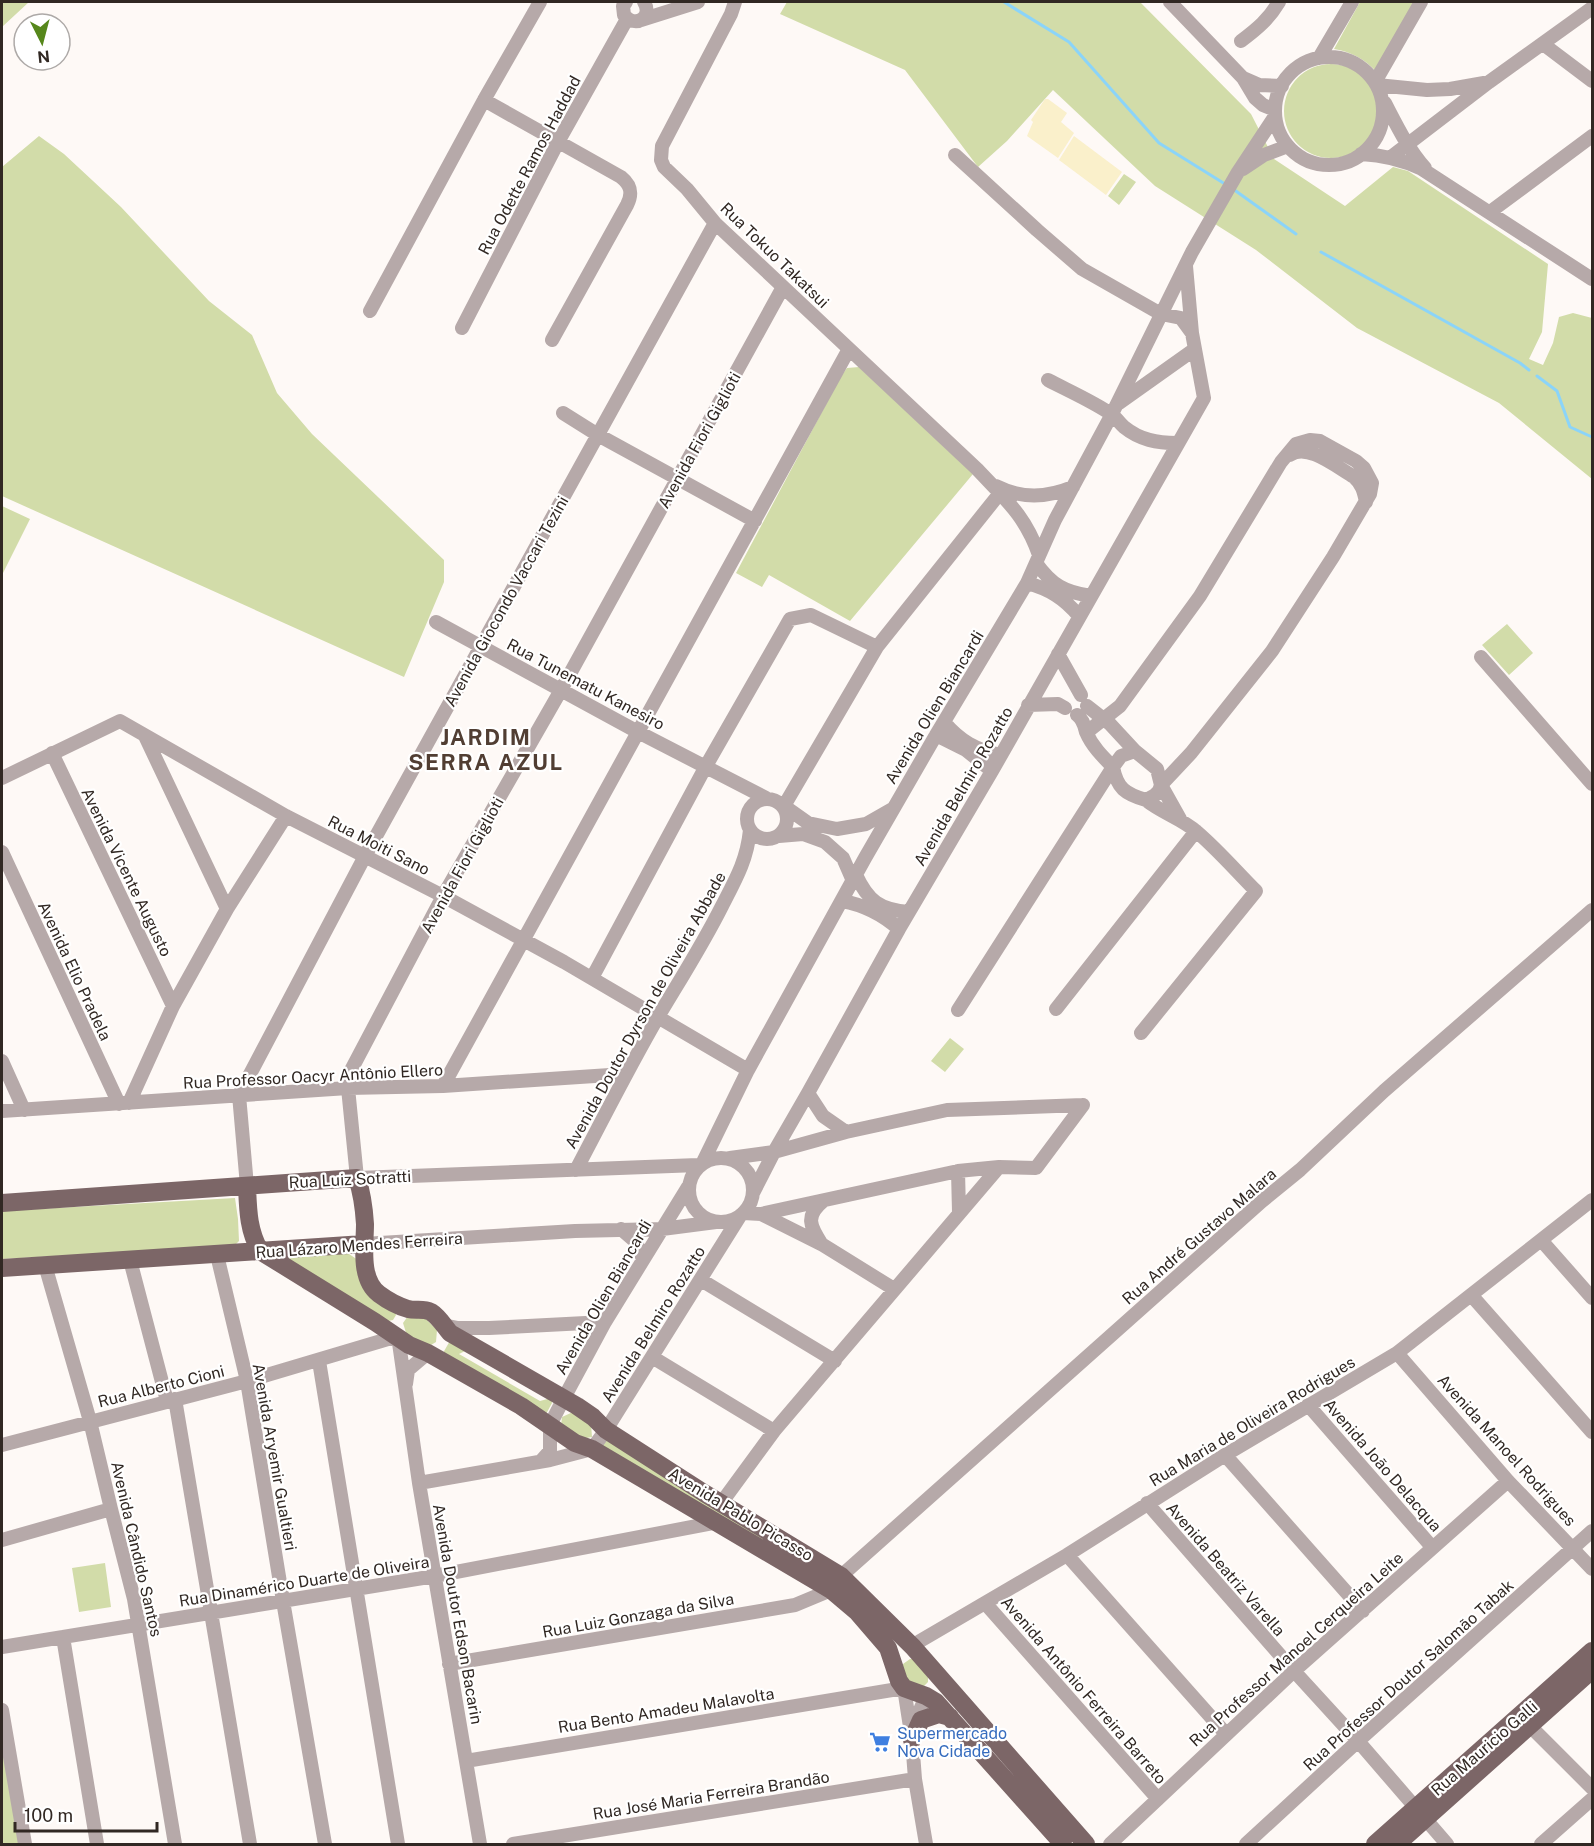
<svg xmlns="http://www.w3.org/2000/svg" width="1594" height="1846" font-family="'Public Sans',sans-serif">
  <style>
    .green { fill: #d2dca9 }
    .sand { fill: #faf0cb }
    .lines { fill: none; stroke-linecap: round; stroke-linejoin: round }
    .stream { stroke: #8bd4f9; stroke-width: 3 }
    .minor { stroke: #b6a9a9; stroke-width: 14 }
    .major { stroke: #7c6667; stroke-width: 18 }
    .labels { text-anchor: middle; stroke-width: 4.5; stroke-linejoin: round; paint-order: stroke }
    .street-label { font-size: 16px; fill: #312823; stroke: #fff }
    .shop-label { font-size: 16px; fill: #366cbe; stroke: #fff; text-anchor: start }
    .district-label { font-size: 22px; font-weight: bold; letter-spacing: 1.5px; fill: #513e33; stroke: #fff }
  </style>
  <rect width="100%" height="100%" fill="#fef9f6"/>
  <path class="green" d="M2,2H29L2,27Z
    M787,2H1140L1251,114L1274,159L1345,206L1393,167L1408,171L1548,264L1542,332L1529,359L1543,365L1553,343L1559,317L1573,313L1592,318V479L1499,403L1357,328L1256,250L1155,186L1053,90L1007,141L978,167L905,70L780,14Z
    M1360,2H1417L1377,72C1364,59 1352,52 1334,49Z
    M1284 111a47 47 0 1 1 94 0a47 47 0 1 1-94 0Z
    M39,136L64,154L121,207L209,301L252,335L277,393L312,434L444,560V582L404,677L2,496V167Z
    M1124,174L1136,182L1119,205L1108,196Z
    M859,367L973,474L850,621L769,575L762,587L736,573L841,376L847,368Z
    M2,506L30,519L2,575Z
    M1507,624L1533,653L1509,675L1482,645Z
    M950,1038L964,1049L945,1072L931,1061Z
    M235,1198L238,1219L239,1241L234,1246L2,1259V1211Z
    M346,1252L358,1260C360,1295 366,1295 395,1311L396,1315L393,1320L388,1321L290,1262L283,1254Z
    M421,1314L437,1330L436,1342L431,1345L408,1339L403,1323L408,1316Z
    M451,1339L467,1350L459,1354L540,1401L551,1398L552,1403L545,1416L443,1353Z
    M573,1412L591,1424L592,1437L581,1439L561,1426L562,1417Z
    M606,1436L826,1577L598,1446Z
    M105,1563L111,1607L79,1612L72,1568Z
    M910,1659H914L928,1677V1682L922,1688L906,1680L903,1670V1664Z
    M2,1742L19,1844H2Z"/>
  <path class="sand" d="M1045,99H1048L1067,113L1061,122L1074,133L1058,158L1027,136L1033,122L1031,120Z
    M1074,136L1122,172L1106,195L1059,160Z"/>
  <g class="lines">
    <path class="stream" d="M1004,2L1069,42L1159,143L1225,184
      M1233,189L1296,234
      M1321,252L1520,363L1529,370
      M1537,376L1557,391L1570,427L1592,437"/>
    <path class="minor" d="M626,2L623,6L624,15C636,29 653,17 644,2
      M735,2L731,14L662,146L661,160L664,167L687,189L715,223L977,469C1005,499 1025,515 1039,555
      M1170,2L1243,78L1255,98L1263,105L1275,110
      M641,20L698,2
      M1241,41C1257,29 1269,19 1279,2
      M1543,44L1592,81
      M1275 111a54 54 0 1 1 108 0a54 54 0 1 1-108 0Z
      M1319,58L1352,2
      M1243,78L1259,85L1282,86
      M1375,82L1421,2
      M1377,85L1427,90L1450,89L1484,83
      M484,100L621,177C631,185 633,193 627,205L552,340
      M1385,103C1397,126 1408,149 1425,168
      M1361,154C1383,155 1401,159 1422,169L1592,279
      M955,155L1037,230L1082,269L1161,314L1181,318L1192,333
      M1391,157L1489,82L1592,8
      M1243,169L1264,155L1288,146
      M1490,212L1592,136
      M370,311L484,100L540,2
      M462,328L558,142L627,19
      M1048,380C1067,390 1094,402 1111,414C1116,417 1119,423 1124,427C1140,440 1157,443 1177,443
      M1119,403L1195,349
      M563,413L598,435L755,521
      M1290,455C1307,442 1338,468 1354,477C1362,484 1364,492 1366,502
      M996,486C1022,499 1046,498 1073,487
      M1036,563C1052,585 1064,592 1091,596
      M1027,583C1049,589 1064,598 1079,616
      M436,622L638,732L766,798
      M1058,654L1081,695
      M1481,657L1592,784
      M1028,705L1058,704L1065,708
      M1087,706L1110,724L1135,751
      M944,722C960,741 976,750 1001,755
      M1087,732L1120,706L1200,596L1281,462L1296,444L1310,440L1320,441L1356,461L1364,468L1372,483L1370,494L1333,557L1272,651L1191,753L1161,785L1159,791L1155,795L1146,800C1125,794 1117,788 1113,767L1121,756L1135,751L1157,769L1161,785L1180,819
      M936,735L966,750L992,771
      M145,736L227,909
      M52,753L173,1006
      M2,778L120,721L286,816L443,896L564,962L748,1070
      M747 819a20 20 0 1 1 40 0a20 20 0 1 1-40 0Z
      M894,808L866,824L837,829L808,823L784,806L877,647L1000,493
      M779,836L803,834L825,842L843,858L853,881
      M2,852L119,1104
      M856,875C868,901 880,910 909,912
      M842,901C865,905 882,914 899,929
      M592,978L706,766L790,619L811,615L877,647
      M1056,1009L1196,831
      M958,1010L1113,767C1102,756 1092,746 1086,732C1084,725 1083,719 1077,715
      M1141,1033L1256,891C1237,872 1218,850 1197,832C1181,818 1162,813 1146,800
      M2,1061L24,1110
      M443,1086L849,349
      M808,1093L823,1116L846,1132
      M129,1103L173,1006L227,909L286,816
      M2,1111L348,1088L443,1086L625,1074
      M689 1190a32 32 0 1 1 64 0a32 32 0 1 1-64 0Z
      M730,1158L774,1152L846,1132L947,1110L1083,1105
      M703,1162L748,1070L865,858L936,735L1027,583L1055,520L1112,414L1192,252L1238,172L1275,116
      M698,1165L357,1178L348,1088V1076L443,896L561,690L783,287
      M576,1170C603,1119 629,1067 658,1017C680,980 703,944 722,906C736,879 747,860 750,830
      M958,1171L959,1212
      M247,1186L239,1095L365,856L715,223
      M753,1193L774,1152L808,1093L899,929L992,771L1204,398L1192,333L1186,266
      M743,1213L761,1214L958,1171L999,1167L1036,1168L1083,1105
      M761,1214L823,1245L894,1289
      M621,1229L636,1242L643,1259
      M1541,1240L1592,1298
      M821,1243C810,1226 805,1216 823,1201
      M364,1244L575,1231L662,1229L716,1222
      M217,1255L247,1381L283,1601L325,1844
      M130,1260L167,1401
      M45,1265L90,1421L111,1509L134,1599L175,1844
      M701,1280L835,1361
      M1472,1296L1592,1432
      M443,1325L458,1328H489L605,1322
      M1397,1353L1508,1481L1592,1569
      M652,1357L774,1431
      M319,1361L398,1844
      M406,1384L408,1370L428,1353
      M175,1399L250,1844
      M1308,1405L1432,1547
      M2,1445L247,1381L398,1336L419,1483L480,1844
      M1225,1455L1363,1611
      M542,1460L550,1451V1425L564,1398L605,1322L688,1187
      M419,1483L550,1460L592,1449L606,1430L740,1216
      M722,1502L774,1431L999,1167
      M1147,1503L1294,1671L1358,1741L1447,1844
      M2,1540L111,1509
      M1067,1555L1226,1734
      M985,1603L1158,1799
      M63,1637L97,1844
      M2,1647L435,1576L718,1522
      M913,1647L920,1641L1067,1555L1225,1455L1397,1353L1592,1200
      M449,1664L795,1605L831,1590L841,1576L1262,1201L1300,1170L1384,1091L1592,910
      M2,1710L25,1844
      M1524,1720L1592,1788
      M914,1729L917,1717L926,1696
      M466,1761L904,1688L912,1740L915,1779L926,1844
      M513,1844L915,1779
      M1110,1844L1294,1671L1508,1481
      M1246,1844L1358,1741L1592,1531
      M1541,1844L1592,1799"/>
    <path class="major" d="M247,1186C248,1209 248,1230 260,1251L375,1322L409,1345L428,1353L521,1406L575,1443L592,1449L831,1590L857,1612L888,1648L899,1681L904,1688L926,1696L936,1702L1063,1844
      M2,1203L357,1178C362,1193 364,1208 365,1224C365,1245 359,1279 379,1294C387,1300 398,1306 408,1309C416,1311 423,1308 431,1312C439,1317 444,1326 450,1333L577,1406L593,1417L606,1430L704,1493L841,1576L913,1647L1086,1844
      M2,1268L364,1244
      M912,1740L921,1720L939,1714L950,1717
      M1375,1844L1592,1651
      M1397,1844L1592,1670"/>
  </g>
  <defs>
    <symbol id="supermarket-bare" viewBox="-9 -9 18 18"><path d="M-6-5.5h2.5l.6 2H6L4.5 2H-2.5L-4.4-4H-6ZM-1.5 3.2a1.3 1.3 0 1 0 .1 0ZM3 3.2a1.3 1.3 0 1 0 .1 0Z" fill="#3f7fe0" stroke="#fff" stroke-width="2.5" paint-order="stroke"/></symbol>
  </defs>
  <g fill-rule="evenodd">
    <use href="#supermarket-bare" x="865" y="1727" width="30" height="30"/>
  </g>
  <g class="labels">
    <g class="street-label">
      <text transform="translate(529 165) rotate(-62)" y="6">Rua Odette Ramos Haddad</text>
      <text transform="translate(775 255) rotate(44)" y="6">Rua Tokuo Takatsui</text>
      <text transform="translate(699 440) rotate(-61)" y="6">Avenida Fiori Giglioti</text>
      <text transform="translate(506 601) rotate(-61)" y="6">Avenida Giocondo Vaccari Tezini</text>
      <text transform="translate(586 684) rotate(28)" y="6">Rua Tunematu Kanesiro</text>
      <text transform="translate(934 707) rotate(-59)" y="6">Avenida Olien Biancardi</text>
      <text transform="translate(963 786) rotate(-60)" y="6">Avenida Belmiro Rozatto</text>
      <text transform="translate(379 845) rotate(27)" y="6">Rua Moiti Sano</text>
      <text transform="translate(462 865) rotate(-61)" y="6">Avenida Fiori Giglioti</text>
      <text transform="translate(127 872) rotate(64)" y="6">Avenida Vicente Augusto</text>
      <text transform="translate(75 971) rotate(65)" y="6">Avenida Elio Pradela</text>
      <text transform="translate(645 1010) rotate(-61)" y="6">Avenida Doutor Dyrson de Oliveira Abbade</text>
      <text transform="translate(313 1076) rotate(-3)" y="6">Rua Professor Oacyr Antônio Ellero</text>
      <text transform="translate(350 1179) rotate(-3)" y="6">Rua Luiz Sotratti</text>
      <text transform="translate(1199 1236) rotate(-41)" y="6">Rua André Gustavo Malara</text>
      <text transform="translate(359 1245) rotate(-4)" y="6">Rua Lázaro Mendes Ferreira</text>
      <text transform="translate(603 1297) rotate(-60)" y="6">Avenida Olien Biancardi</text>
      <text transform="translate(653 1324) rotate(-58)" y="6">Avenida Belmiro Rozatto</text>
      <text transform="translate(161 1386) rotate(-14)" y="6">Rua Alberto Cioni</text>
      <text transform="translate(1252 1421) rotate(-31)" y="6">Rua Maria de Oliveira Rodrigues</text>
      <text transform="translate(1507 1450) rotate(48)" y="6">Avenida Manoel Rodrigues</text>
      <text transform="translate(275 1457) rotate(80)" y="6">Avenida Aryemir Gualtieri</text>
      <text transform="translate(1383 1465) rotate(49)" y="6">Avenida João Delacqua</text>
      <text transform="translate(741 1514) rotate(31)" y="6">Avenida Pablo Picasso</text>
      <text transform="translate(137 1549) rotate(77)" y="6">Avenida Cândido Santos</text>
      <text transform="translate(1226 1569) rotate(49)" y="6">Avenida Beatriz Varella</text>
      <text transform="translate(304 1581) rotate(-9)" y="6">Rua Dinamérico Duarte de Oliveira</text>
      <text transform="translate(458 1614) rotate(80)" y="6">Avenida Doutor Edson Bacarin</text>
      <text transform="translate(638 1615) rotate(-10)" y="6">Rua Luiz Gonzaga da Silva</text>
      <text transform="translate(1296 1649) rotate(-42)" y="6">Rua Professor Manoel Cerqueira Leite</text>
      <text transform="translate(1408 1675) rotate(-42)" y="6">Rua Professor Doutor Salomão Tabak</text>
      <text transform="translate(1084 1690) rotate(49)" y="6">Avenida Antônio Ferreira Barreto</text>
      <text transform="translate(666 1710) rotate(-9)" y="6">Rua Bento Amadeu Malavolta</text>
      <text transform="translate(1484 1748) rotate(-41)" y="6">Rua Mauricio Galli</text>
      <text transform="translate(711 1795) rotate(-9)" y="6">Rua José Maria Ferreira Brandão</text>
    </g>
    <g class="shop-label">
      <text x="897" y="1739">Supermercado<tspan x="897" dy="18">Nova Cidade</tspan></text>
    </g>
    <g class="district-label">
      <text x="486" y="745">JARDIM<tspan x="486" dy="25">SERRA AZUL</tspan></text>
    </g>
  </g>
  <rect width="1594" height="1846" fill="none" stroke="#312823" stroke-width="6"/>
  <g transform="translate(42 42) rotate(174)"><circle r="28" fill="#ffffff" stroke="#ada9a7" stroke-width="1.5"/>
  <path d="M0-4.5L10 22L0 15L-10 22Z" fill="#56871b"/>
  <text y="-9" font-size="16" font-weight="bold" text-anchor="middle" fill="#312823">N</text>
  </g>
  <path d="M15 1822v9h142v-9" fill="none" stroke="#312823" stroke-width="3"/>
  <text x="24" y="1822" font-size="18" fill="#312823" stroke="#ffffff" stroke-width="4.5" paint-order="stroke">100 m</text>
</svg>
